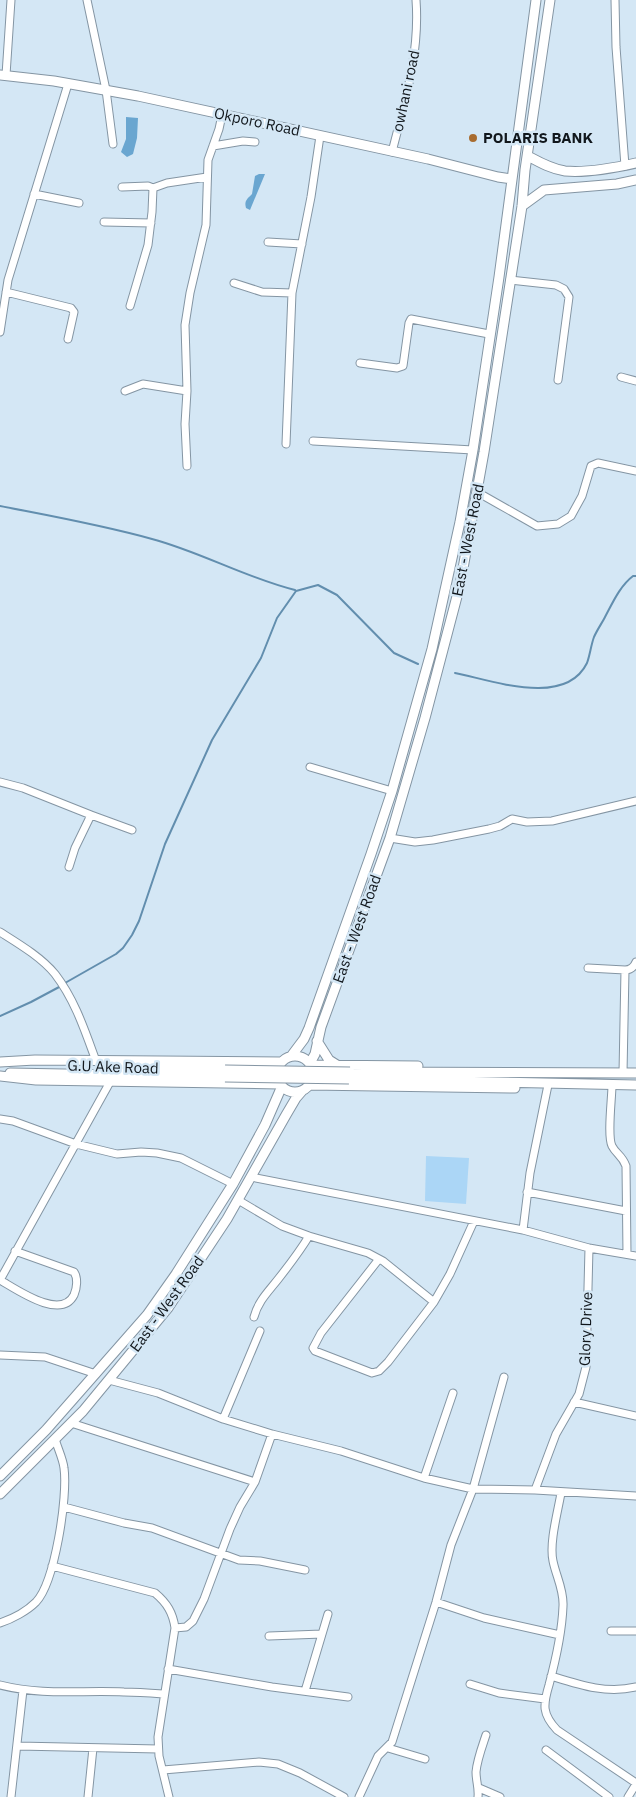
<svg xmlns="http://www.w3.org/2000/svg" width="636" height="1797" font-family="'IBM Plex Sans',sans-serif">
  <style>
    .green { fill: #abd6f6 }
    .forest { fill: #6aa6d0 }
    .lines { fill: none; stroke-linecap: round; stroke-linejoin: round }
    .stream { stroke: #628eae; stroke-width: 2 }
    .minor-casing { stroke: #8495a3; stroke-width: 9 }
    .major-casing { stroke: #8495a3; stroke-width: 11 }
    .minor { stroke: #fff; stroke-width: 7 }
    .major { stroke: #fff; stroke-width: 9 }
    .major-bridge-casing { stroke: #8495a3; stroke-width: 11; stroke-linecap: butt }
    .major-bridge { stroke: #fff; stroke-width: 9 }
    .poi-dot { fill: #a86c2f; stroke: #d4e7f5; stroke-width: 2 }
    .labels { text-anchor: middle; stroke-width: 5; stroke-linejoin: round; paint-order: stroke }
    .street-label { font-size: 15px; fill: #11171c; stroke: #d4e7f5 }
    .poi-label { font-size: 15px; font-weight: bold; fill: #11171c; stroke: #d4e7f5; text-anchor: start }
  </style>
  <rect width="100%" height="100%" fill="#d4e7f5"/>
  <path class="green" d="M426,1156L469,1158L466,1204L425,1201Z"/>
  <path class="forest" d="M126,117L138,118L137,138L133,154L127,157L121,152L126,139Z
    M259,174H265L250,210L246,208C244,201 247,199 252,194L255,176Z"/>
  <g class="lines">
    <path class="stream" d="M0,506C51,516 102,525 152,539C201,552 246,578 295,590
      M455,673C491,680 565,708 587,663C590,655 591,645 594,637C597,630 602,623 605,617C613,602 620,586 633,576H636
      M65,983L116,954L123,948L132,935L139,921L165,844L212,740L261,658L277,618L296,591L318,585L337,595L394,653L418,664
      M0,1016L31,1002L61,986"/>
    <defs>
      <path id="minor" d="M87,0L106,90L113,144
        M615,0L616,47L625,166
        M6,75L11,0
        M213,146L243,141L255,142
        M392,152C405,101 420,53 416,0
        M122,187L148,186L153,188
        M34,194L79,203
        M104,222L151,223
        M268,242L302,244
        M510,280L556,285L564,289L569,297L558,380
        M234,283L262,292L292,293
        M6,292L71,308L74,312L68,339
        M130,306L148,245L152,212L153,188L167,183L207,177
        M0,332L8,280L68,84
        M360,363L397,368L403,366L409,323L411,319L489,334
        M621,377L636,381
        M125,391L143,384L187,391
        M313,441L473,450
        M286,444L292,293L311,197L320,136
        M187,466L185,424L187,391L185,325L190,293L206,225L208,160L219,129L222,115
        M477,492L537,526L558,524L571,516L582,496L591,466L598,463L636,471
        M310,767L392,791
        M0,782L23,788L91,815L75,848L69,867
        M91,815L132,830
        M390,838L415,842L433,840L489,829L500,826L512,819L527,822L552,821L636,801
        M0,932C19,944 41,957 55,974C75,1000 85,1031 96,1061
        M588,968L625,970L623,1073
        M625,970C630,970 634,967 636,962
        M612,1085C612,1098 607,1136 612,1146C616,1154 622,1155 626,1166L627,1254
        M0,1119L13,1121L76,1144L117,1154L141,1152L157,1153L181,1158L233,1184
        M251,1177L523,1230L589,1248L636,1256
        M527,1192L626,1211
        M238,1200L282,1226L309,1236L368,1253L383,1261L434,1302
        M523,1230L530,1173L548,1085
        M379,1259L321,1333L313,1348L315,1351L372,1373L379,1371L388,1362L434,1302L450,1274L474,1221
        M0,1280L110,1082
        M0,1280C16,1289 61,1321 74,1295C77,1288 78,1278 74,1272L15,1251
        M254,1317C258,1301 269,1291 279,1278C290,1264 300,1251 309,1236
        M0,1355L45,1357L96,1374
        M109,1380L158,1393L223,1419L272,1434L341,1451L424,1478L473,1489L535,1490L636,1496
        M574,1402L636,1416
        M223,1419L260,1331
        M71,1423L255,1482
        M424,1478L453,1393
        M535,1490L556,1434L579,1394L586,1367L589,1248
        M561,1493C558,1511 549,1543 553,1561C556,1576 564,1590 563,1606C562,1633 556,1659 549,1685C543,1705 542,1714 557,1730L636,1783
        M64,1507L124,1523L152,1528L239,1560L260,1561L305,1570
        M52,1566L155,1593C167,1603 173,1613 175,1628L158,1737L159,1756L169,1797
        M436,1602L484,1618L560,1635
        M0,1623C12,1619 27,1611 36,1602C55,1582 68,1496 64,1468C63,1459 58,1449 55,1439
        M175,1628L186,1627L193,1621L204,1599L230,1529L240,1507L255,1482L272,1434
        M611,1631H636
        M269,1636L322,1634
        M168,1669L272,1687L348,1697
        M551,1676C580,1685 606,1694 636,1687
        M470,1684L499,1693L545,1699
        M0,1685C44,1696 80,1690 124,1692C137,1692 150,1693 163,1694
        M305,1691L328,1614
        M18,1746L158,1749
        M388,1748L425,1759
        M546,1750L609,1797
        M163,1770L259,1762L278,1764L300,1773L344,1797
        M479,1788L500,1797
        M11,1797L23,1690
        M88,1797L93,1748
        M359,1797L378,1756L392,1742L436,1602L451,1545L473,1489L504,1377
        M478,1797C479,1788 476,1781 476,1772C477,1760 482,1747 486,1735
        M628,1797L636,1784"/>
      <path id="major" d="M0,75L54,81L138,96L428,159L498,177L512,179
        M528,156C539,162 551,169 565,171C587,173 614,168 636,163
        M522,206L544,190L617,184L636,180
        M317,1041L329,1060L337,1065
        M292,1055L304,1039L309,1028L371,854L392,791L432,649L460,522L473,450L499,277L536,0
        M277 1074a18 18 0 1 1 36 0a18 18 0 1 1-36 0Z
        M0,1062L35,1060L281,1062
        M310,1063L315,1054L321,1027L390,838L425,718L460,585L484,452L522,206L525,170L550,0
        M311,1065L418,1066
        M108,1067L225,1070
        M350,1072L636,1073
        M10,1073L225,1077
        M0,1076L36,1080L280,1084
        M349,1079L636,1085
        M310,1085L515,1088
        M0,1476L46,1430L147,1315L176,1274L233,1184L265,1125L282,1086
        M0,1494L83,1411L168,1308L227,1219L286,1115L296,1098L303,1090"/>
    </defs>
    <use href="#minor" class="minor-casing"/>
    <use href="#major" class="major-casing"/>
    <use href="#minor" class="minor"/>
    <use href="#major" class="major"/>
    <defs>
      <path id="major-bridge" d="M225,1070L350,1072
        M225,1077L349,1079"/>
    </defs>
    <use href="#major-bridge" class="major-bridge-casing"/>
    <use href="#major-bridge" class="major-bridge"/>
  </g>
  <circle class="poi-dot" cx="473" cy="138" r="5"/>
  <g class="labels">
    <g class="street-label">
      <text transform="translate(406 91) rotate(-78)" y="5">owhani road</text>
      <text transform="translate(257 122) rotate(12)" y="5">Okporo Road</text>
      <text transform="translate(468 540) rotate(-79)" y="5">East - West Road</text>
      <text transform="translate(357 929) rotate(-70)" y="5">East - West Road</text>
      <text transform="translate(113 1067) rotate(2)" y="5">G.U Ake Road</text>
      <text transform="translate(167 1304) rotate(-54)" y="5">East - West Road</text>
      <text transform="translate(586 1329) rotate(-88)" y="5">Glory Drive</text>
    </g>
    <g class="poi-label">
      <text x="483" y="143">POLARIS BANK</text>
    </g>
  </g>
</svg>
